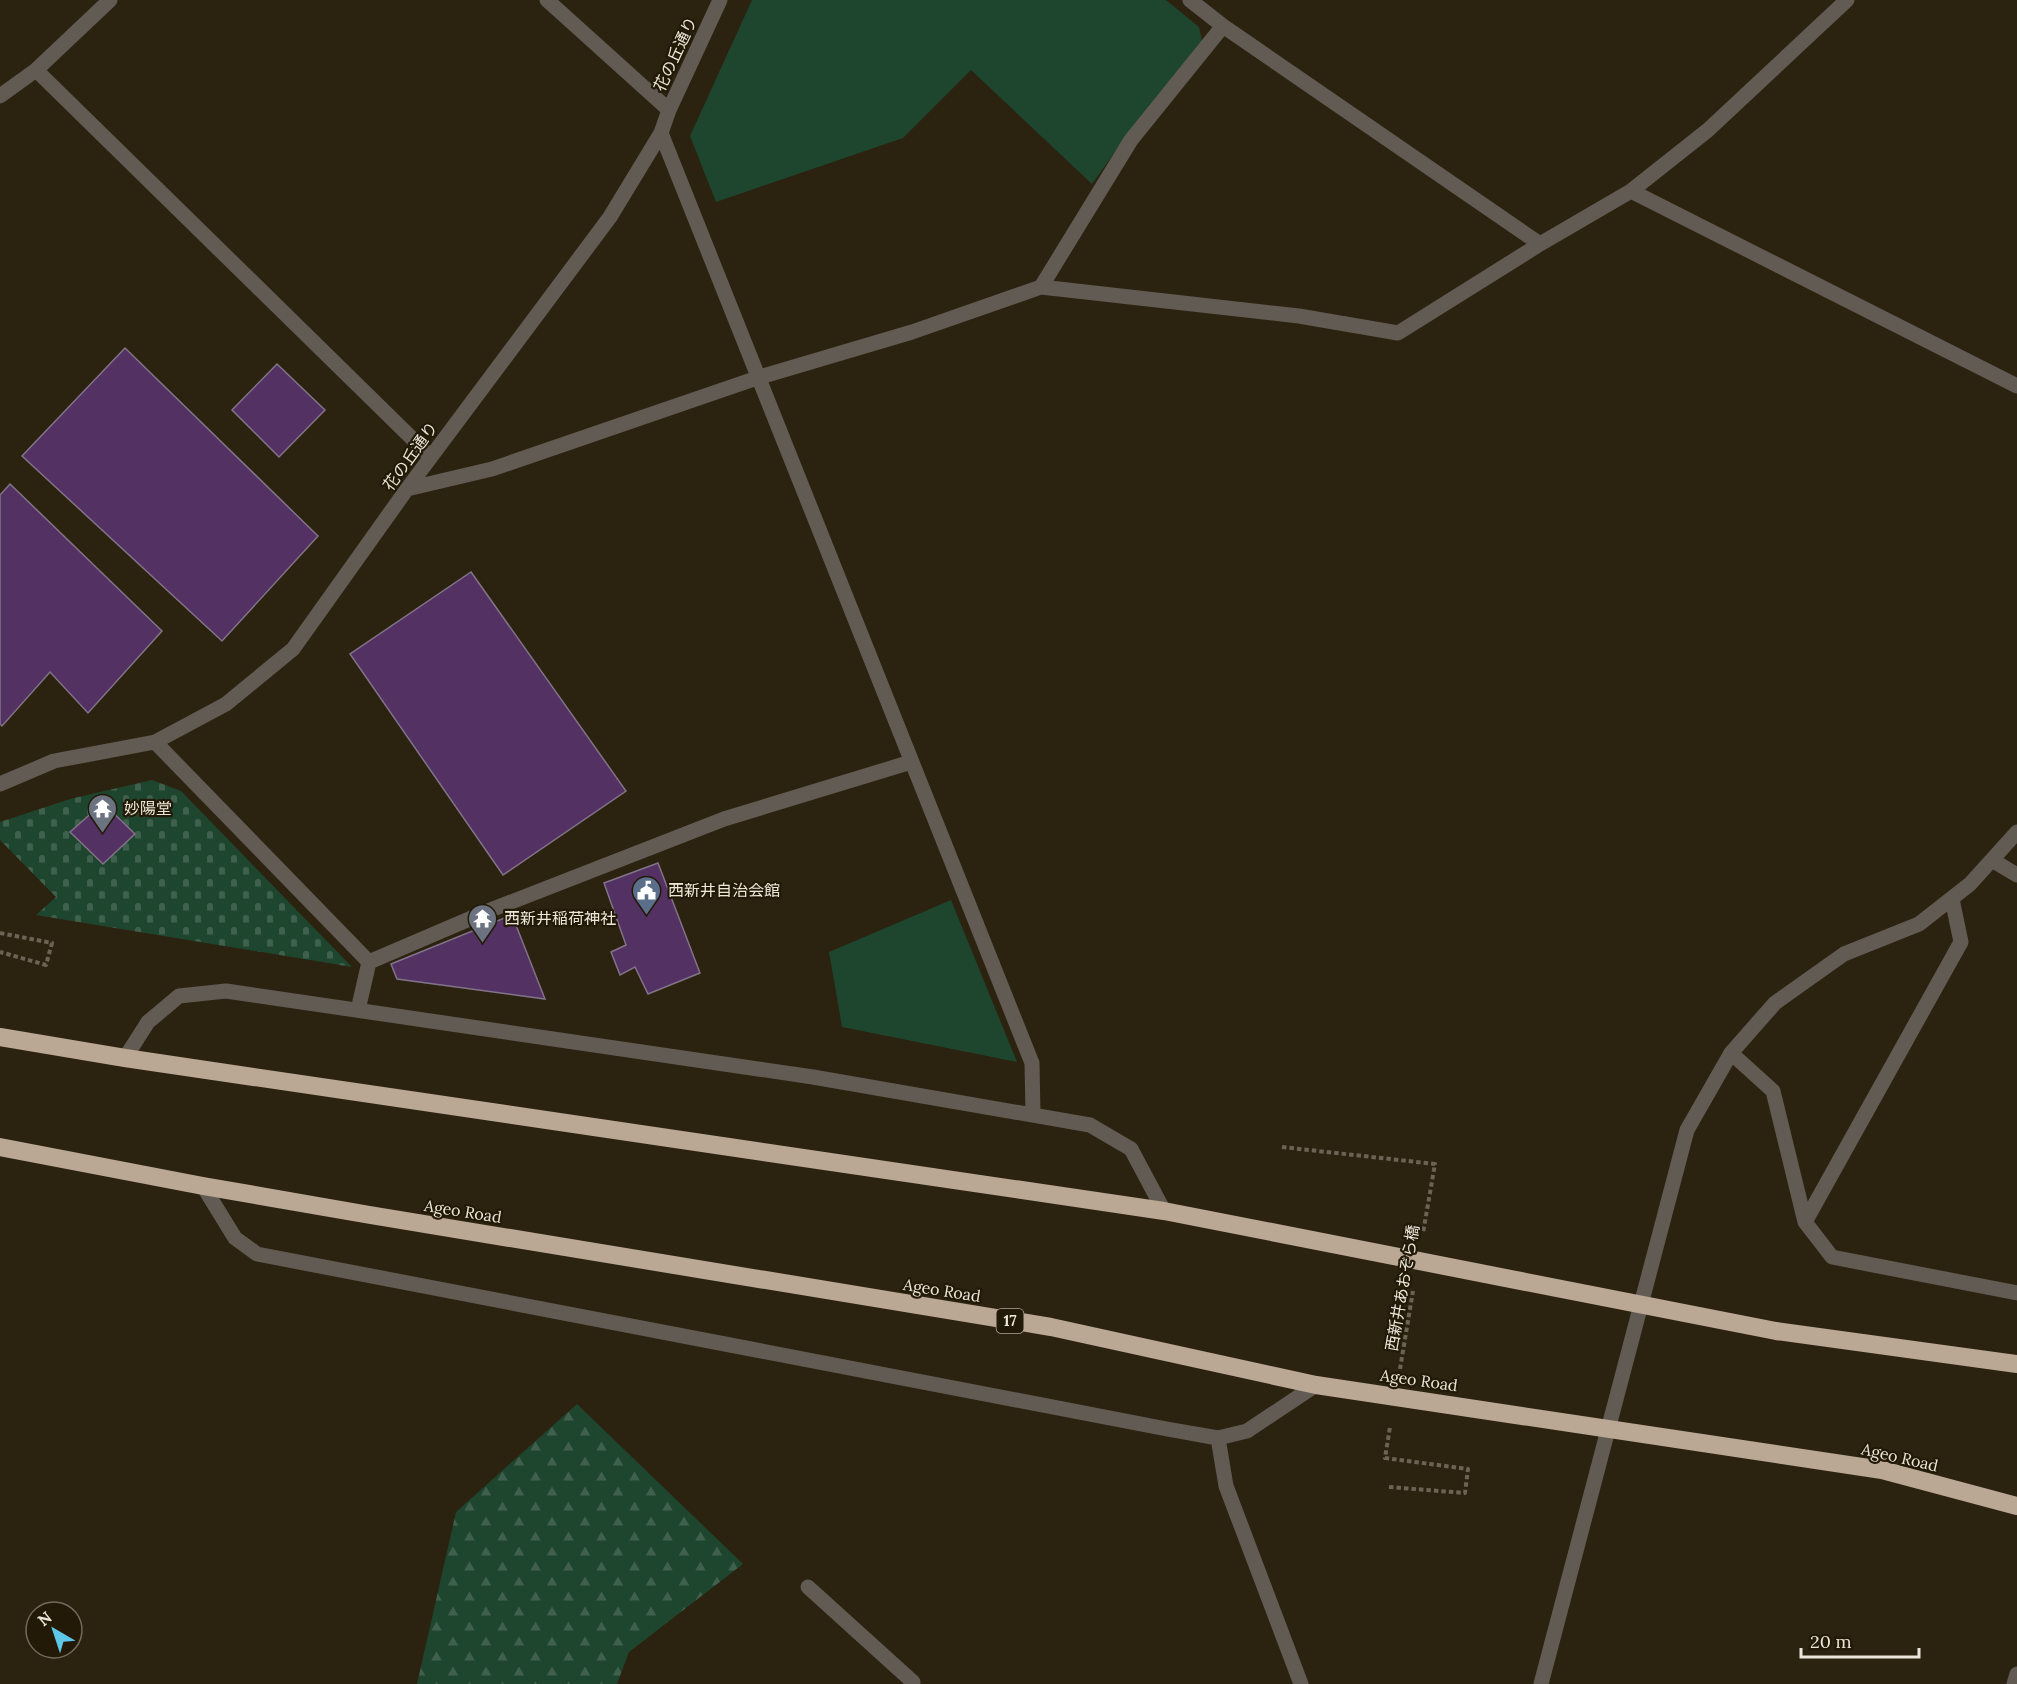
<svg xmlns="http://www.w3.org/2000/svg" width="2017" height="1684" font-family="Lora,'Noto Sans JP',serif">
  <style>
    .grass { fill: #1e452e }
    .forest { fill: url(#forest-firs) }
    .cemetery { fill: url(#cemetery-stones) }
    .building { fill: #543163; stroke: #817488; stroke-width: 1.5 }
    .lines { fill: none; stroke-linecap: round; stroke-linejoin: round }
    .path { stroke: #6b6353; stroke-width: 4; stroke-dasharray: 4.5 3; stroke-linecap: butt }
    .minor { stroke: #625b53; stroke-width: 15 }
    .highway { stroke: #baa794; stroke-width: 18 }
    .labels { text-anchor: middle; stroke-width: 4.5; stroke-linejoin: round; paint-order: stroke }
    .shield { fill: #221907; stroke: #afa89b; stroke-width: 1.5 }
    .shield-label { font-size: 15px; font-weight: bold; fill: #ece6da }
    .street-label { font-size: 16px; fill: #ece6da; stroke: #221907 }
    .poi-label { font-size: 16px; fill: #ece6da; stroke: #221907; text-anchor: start }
  </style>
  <defs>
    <pattern id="forest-firs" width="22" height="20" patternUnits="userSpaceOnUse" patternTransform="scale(1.5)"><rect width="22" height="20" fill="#1e452e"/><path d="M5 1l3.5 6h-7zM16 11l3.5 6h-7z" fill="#3f604c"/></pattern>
    <pattern id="cemetery-stones" width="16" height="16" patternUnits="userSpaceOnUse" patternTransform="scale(1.5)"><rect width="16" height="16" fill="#1e452e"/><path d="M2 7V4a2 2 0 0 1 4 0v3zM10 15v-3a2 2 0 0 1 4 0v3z" fill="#3f604c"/></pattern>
  </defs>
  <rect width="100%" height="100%" fill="#2c2210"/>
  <path class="grass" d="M752,0H1166L1199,27L1203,45L1127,135L1092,184L971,70L903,138L716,202L690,136Z
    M951,900L1017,1062L842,1027L829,952Z"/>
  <path class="forest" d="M577,1404L743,1564L629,1652L617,1684H417L456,1512Z"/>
  <path class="cemetery" d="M152,780L181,791L352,967L36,915L56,897L0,840V822L70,799Z"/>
  <path class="building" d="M125,348L318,536L222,641L22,456Z
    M277,364L325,410L279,457L232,410Z
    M10,484L162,631L88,713L50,672L2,726L0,724V495Z
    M471,572L626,791L503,875L350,654Z
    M103,803L135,834L103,864L70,832Z
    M658,863L700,973L648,994L635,967L620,975L611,952L626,945L604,883Z
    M512,915L545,999L397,979L391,964Z"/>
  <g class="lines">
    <path class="path" d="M0,933L52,943L46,965L0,952
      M1282,1147L1435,1164L1423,1233
      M1400,1369L1413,1291
      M1389,1487L1465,1493L1468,1469L1385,1458L1390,1427"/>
    <path class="minor" d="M547,0L669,110
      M1190,0L1223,26L1540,244
      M36,70L431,457
      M0,96L36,70L110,0
      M661,133C786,442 907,754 1032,1063L1033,1114
      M1631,191L2017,386
      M1041,287L1131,140L1223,26
      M407,489L492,469L760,377L912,332L1041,287L1299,316L1398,333L1540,244L1631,191L1708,130L1847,0
      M155,742L369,962L358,1010
      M0,784L54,761L155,742L226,704L293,649L407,489L610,217L661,133L669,110L720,0
      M1992,860L2017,875
      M369,962L488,911L724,819L911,762
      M1731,1053L1773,1091L1805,1222L1832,1257L2017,1293
      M125,1058L148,1022L179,996L226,991L813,1077L1090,1125L1131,1149L1164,1211
      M203,1186L235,1238L257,1254L1167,1429L1218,1438L1247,1431L1316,1385
      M1805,1222L1961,942L1952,899
      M1218,1438L1226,1486L1301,1684
      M808,1587L913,1682L911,1684
      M1541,1684L1687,1130L1731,1053L1775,1003L1844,954L1919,924L1970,884L2017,832
      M2014,1684L2017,1674"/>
    <path class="highway" d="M0,1037L125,1058L1164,1211L1776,1331L2017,1364
      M0,1147L203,1186L370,1215L1051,1327L1316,1385L1882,1470L2017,1506"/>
  </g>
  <defs>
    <symbol id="temple-pin" viewBox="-11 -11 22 30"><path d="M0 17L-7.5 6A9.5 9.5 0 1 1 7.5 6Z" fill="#6b7280" stroke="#221907"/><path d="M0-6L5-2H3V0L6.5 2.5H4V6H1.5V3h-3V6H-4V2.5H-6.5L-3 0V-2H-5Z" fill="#fff"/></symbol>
    <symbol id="civic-pin" viewBox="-11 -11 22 30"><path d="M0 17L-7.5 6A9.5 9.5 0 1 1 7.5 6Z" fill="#5c6f8a" stroke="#221907"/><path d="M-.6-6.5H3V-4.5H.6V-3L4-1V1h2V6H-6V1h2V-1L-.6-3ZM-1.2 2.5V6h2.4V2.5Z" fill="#fff"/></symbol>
  </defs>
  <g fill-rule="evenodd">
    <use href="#temple-pin" x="86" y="792" width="33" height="45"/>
    <use href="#civic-pin" x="630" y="874" width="33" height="45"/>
    <use href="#temple-pin" x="466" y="902" width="33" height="45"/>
  </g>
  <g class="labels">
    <rect class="shield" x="996.5" y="1309" width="27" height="24" rx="4.5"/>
    <g class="shield-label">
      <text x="1010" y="1326">17</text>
    </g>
    <g class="street-label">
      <text transform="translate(675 54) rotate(-65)" y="6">花の丘通り</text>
      <text transform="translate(410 456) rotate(-54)" y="6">花の丘通り</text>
      <text transform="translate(463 1211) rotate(9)" y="6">Ageo Road</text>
      <text transform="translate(1402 1288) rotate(-80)" y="6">西新井あおぞら橋</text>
      <text transform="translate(942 1290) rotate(9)" y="6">Ageo Road</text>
      <text transform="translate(1419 1380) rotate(8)" y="6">Ageo Road</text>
      <text transform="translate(1900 1457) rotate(13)" y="6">Ageo Road</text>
    </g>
    <g class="poi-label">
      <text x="124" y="814">妙陽堂</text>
      <text x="668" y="896">西新井自治会館</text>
      <text x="504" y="924">西新井稲荷神社</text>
    </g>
  </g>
  <g transform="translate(54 1630) rotate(321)"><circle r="28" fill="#221907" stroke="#736b5b" stroke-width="1.5"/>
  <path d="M0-4.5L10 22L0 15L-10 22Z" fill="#5cc7e7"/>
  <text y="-9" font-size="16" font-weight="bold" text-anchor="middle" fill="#ece6da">N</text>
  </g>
  <path d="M1801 1648v9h118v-9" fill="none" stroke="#ece6da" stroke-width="3"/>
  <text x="1810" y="1648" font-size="18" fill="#ece6da" stroke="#221907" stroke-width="4.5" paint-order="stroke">20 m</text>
</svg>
